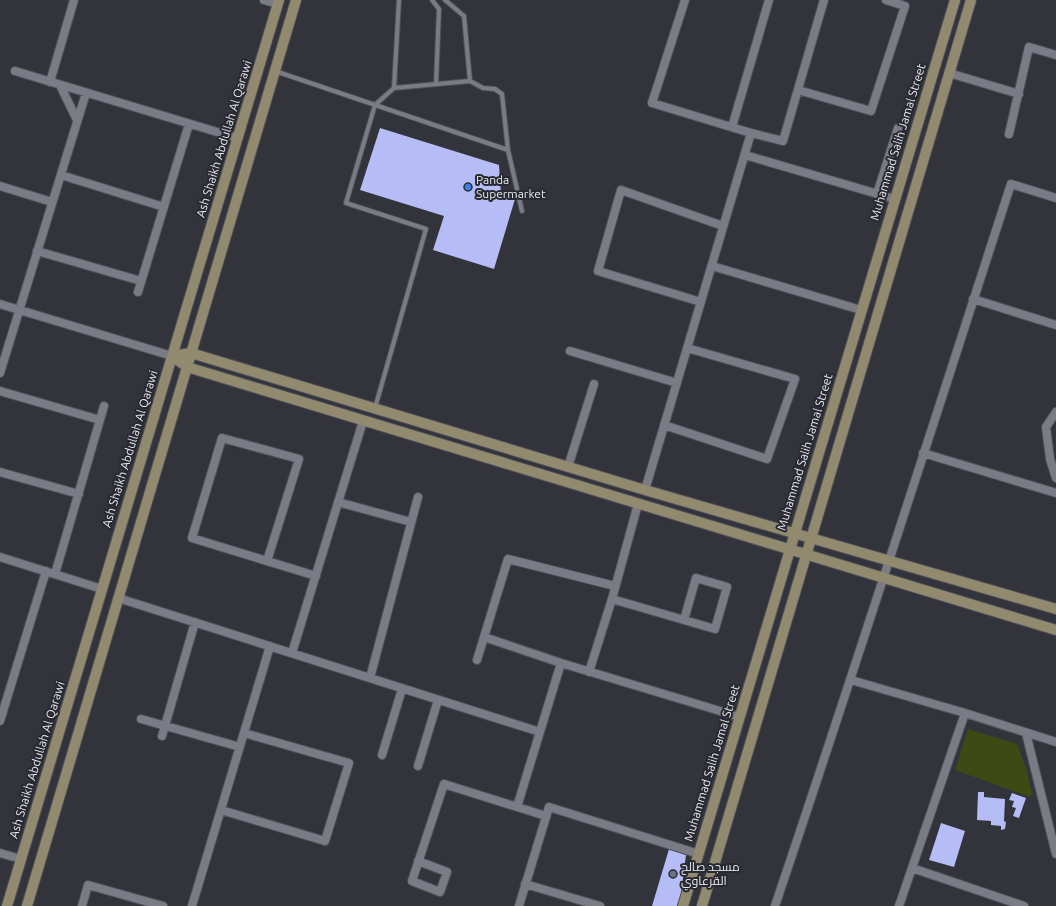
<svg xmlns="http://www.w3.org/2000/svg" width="1056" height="906" font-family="Ubuntu,Cairo,sans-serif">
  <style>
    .green { fill: #3d4a13 }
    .building { fill: #b5bcf6 }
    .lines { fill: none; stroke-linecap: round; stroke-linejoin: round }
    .lane-casing { stroke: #505158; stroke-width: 6 }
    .street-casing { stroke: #505158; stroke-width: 10 }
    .secondary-casing { stroke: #505158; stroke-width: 12 }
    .lane { stroke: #7a7b85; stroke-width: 4 }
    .street { stroke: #7a7b85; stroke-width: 8 }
    .secondary { stroke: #918a6f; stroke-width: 10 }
    .shop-dot { fill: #3f7fe0; stroke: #282931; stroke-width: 1.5 }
    .worship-dot { fill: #6b7280; stroke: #282931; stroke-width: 1.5 }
    .labels { text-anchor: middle; stroke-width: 4; stroke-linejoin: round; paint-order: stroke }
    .street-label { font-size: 12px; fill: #ebecf2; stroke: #282931 }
    .poi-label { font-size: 12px; fill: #ebecf2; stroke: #282931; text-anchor: start }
  </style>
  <rect width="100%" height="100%" fill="#32333b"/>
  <path class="green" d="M968,729L1017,744L1027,771L1032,794L1030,797L955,770Z"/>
  <path class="building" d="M380,128L499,165L501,194L515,199L494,269L433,250L444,216L360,190Z
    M978,792H984V797L1005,799L1004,821L1006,822L1005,829L1001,830V826L991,825V821L977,820Z
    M1012,793L1026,798L1019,818L1013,816L1016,808L1012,807L1014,801L1009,800Z
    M941,823L965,831L954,867L929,860Z
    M669,849L686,855L681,894L677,906H652Z"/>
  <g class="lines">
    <defs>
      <path id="lane" d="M432,0L439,9L436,84
        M275,71L508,150L522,211
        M470,81L483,88L495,89L502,94L508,150
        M394,88L470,81L464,16L445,0
        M375,408L426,229L346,203L375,105L394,88L399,0"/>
      <path id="street" d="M264,0L278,4
        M685,0L652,103L751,133L783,141L824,0
        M15,71L237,138
        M949,73L1019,94
        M50,82L74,0
        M60,85L77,120
        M798,90L871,111L905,6L886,0
        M732,127L769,0
        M1009,134L1029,47L1056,55
        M745,155L895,199
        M61,175L164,207
        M0,186L52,202
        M877,194L898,128
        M37,251L141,281
        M712,266L861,310
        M138,292L189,124
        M973,299L1056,325
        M701,302L598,271L621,190L723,226
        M0,304L172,356
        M570,351L677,383
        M0,373L86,93
        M0,391L100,420
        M1056,412L1046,427L1050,459L1056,478
        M664,425L767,459L795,379L687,348
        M923,453L1056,493
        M568,467L594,384
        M0,472L79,494
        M645,490L751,133
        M338,502L411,522
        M0,557L102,589
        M267,561L299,459L222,438L192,538L316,576
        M55,574L104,406
        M118,598L540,732
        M612,599L715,629L727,587L696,578L684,620
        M484,637L561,663L740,717
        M292,653L363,421
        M477,660L508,559L615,586
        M589,672L612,599L638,504
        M370,678L418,497
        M851,680L965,713L1056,742
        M141,719L240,747
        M0,721L46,571
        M1026,733L1056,854
        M162,736L195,622
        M382,755L402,689
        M418,766L438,700
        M517,807L561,663
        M221,810L325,841L349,763L244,733
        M0,853L21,859
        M418,861L447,872L440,892L412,881L444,784L546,816
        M912,868L1024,906
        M525,884L600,906
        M82,906L88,885L163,906
        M192,906L270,646
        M519,906L549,807L699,854
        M775,906C856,666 933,425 1011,184L1056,198
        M899,906L965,713"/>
      <path id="secondary" d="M172,356L187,367L1056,630
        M172,356L191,353L645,490L1056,609
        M7,906L279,0
        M27,906L296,0
        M683,906L955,0
        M702,906L971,0"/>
    </defs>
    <use href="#lane" class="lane-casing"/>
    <use href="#street" class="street-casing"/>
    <use href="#secondary" class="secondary-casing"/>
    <use href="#lane" class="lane"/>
    <use href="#street" class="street"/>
    <use href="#secondary" class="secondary"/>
  </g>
  <circle class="shop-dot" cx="468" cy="187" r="4"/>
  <circle class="worship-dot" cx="673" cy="874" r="4"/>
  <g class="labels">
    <g class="street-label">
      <text transform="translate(224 139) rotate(-73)" y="4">Ash Shaikh Abdullah Al Qarawi</text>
      <text transform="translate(898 142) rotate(-73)" y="4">Muhammad Salih Jamal Street</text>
      <text transform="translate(130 449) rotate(-73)" y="4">Ash Shaikh Abdullah Al Qarawi</text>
      <text transform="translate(805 452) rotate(-73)" y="4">Muhammad Salih Jamal Street</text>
      <text transform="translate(37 760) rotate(-73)" y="4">Ash Shaikh Abdullah Al Qarawi</text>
      <text transform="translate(712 763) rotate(-73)" y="4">Muhammad Salih Jamal Street</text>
    </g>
    <g class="poi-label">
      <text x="476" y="184">Panda<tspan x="476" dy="14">Supermarket</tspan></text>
      <text x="681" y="871">مسجد صالح<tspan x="681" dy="14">القرعاوي</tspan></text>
    </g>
  </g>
</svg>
